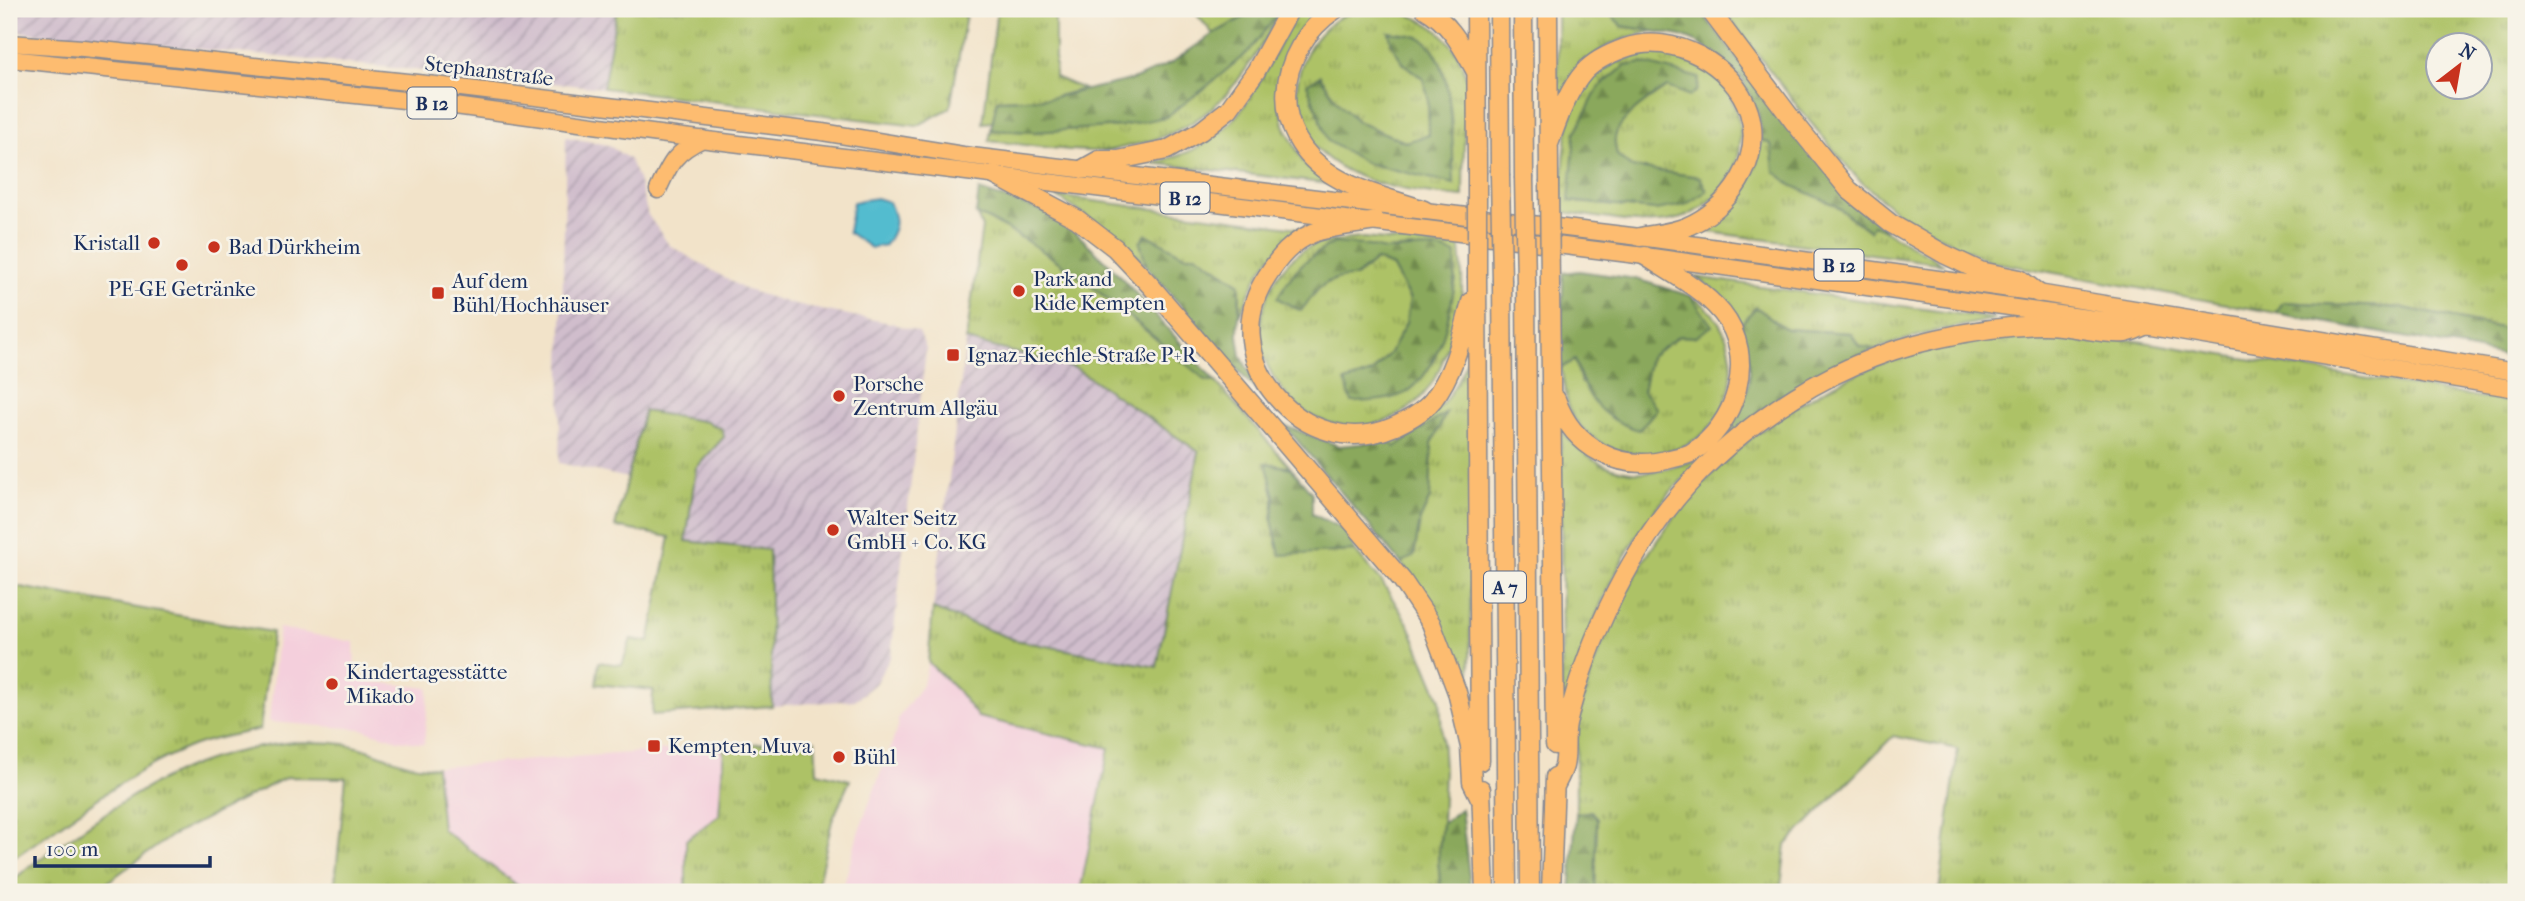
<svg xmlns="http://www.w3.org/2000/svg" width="2525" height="901" font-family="'IM FELL French Canon',serif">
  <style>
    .built { fill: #f4cfdc }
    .industrial { fill: url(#industrial-furrows) }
    .grass { fill: url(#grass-tufts); stroke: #647862; stroke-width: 2; fill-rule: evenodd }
    .forest { fill: url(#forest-firs); stroke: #526c5c; stroke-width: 2 }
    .water { fill: #52bccf; stroke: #367696; stroke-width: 2 }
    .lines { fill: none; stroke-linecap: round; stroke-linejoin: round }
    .primary-casing { stroke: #868994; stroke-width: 19 }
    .motorway-casing { stroke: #868994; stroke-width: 21 }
    .primary { stroke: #fdbc6f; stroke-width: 16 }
    .motorway { stroke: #fdbc6f; stroke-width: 18 }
    .motorway-bridge-casing { stroke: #868994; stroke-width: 21; stroke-linecap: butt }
    .motorway-bridge { stroke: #fdbc6f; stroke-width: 18 }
    .poi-dot { fill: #c8321e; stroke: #f7f3e8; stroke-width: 2.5 }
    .labels { text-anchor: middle; stroke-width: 5; stroke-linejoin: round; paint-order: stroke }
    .shield { fill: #f7f3e8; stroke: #5d6a87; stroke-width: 2 }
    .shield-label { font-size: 19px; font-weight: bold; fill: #1b2f5e }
    .street-label { font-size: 21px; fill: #1b2f5e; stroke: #f7f3e8 }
    .poi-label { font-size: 21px; fill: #1b2f5e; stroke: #f7f3e8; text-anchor: start }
  </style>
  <defs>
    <pattern id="industrial-furrows" width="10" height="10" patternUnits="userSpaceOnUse" patternTransform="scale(1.75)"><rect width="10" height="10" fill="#d0bdcc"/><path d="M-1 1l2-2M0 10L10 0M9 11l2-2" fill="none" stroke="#a89aa9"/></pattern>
    <pattern id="grass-tufts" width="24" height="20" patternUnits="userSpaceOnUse" patternTransform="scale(1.75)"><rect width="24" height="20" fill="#adc266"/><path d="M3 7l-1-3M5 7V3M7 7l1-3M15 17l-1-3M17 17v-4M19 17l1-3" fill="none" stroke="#8c9e57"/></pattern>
    <pattern id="forest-firs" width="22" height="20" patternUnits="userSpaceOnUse" patternTransform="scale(1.75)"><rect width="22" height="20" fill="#8aa85b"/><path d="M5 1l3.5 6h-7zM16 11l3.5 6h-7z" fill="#70894e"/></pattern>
  </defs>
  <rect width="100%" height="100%" fill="#f7f3e8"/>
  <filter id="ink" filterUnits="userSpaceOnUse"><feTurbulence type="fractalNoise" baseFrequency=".0143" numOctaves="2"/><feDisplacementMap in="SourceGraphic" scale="14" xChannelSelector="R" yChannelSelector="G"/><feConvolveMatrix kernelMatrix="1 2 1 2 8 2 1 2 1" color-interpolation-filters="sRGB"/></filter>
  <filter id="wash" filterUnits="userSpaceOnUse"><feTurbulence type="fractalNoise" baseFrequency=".00686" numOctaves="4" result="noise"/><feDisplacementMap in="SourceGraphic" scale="28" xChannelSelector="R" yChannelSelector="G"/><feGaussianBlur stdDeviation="1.57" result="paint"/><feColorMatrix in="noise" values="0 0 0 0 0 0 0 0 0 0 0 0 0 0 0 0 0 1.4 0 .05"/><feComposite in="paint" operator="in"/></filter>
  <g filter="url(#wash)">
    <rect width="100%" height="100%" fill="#f2e3c9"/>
    <path class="built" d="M279,628L354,642L355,680L429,688L424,744L398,740L362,729L269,722Z
      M928,662L957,690L978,717L1109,747L1080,892H842L858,833L898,727V718L923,684Z
      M724,746L719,815L686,841V892H526L441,829L436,767Z"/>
    <path class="industrial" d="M9,9H617L603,88L9,31Z
      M566,137L608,145L629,159L637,176L648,215L669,245L744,289L795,305L891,323L919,332L926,349L891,656L875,684L855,700L772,706L769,550L686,542L696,468L724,437L645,411L628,478L559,463Z
      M966,340L1075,368L1199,451L1157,667L1015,640L933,609Z"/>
    <path class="grass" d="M617,9H967L950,108L917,126L603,88Z
      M997,9H1055V77L1083,89L1050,98L998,100L992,122L983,123Z
      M1192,9H1252L1246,16L1213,34Z
      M1300,9H1320L1298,32L1284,57L1278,91L1284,125L1304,164L1330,184L1153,163C1172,158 1193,152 1209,141C1255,110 1270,53 1300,9Z
      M1375,9C1418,11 1456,32 1466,78C1468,90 1465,104 1465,116C1464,143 1463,170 1463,197C1414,193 1354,186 1317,149C1312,145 1309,137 1306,131C1287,95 1299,50 1330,24C1342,13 1359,11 1375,9ZM1389,32L1421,38L1454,184L1317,114L1320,76L1337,101L1358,122L1405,142L1429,135L1428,96L1423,79L1403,63Z
      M1557,9H1609L1608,11L1622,26L1654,31C1598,43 1589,54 1558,101Z
      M1734,9H2516V331L2404,308L2283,302L2276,313L1988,261L1945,239L1898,213L1858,179L1802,112L1728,16L1738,17ZM2438,46H2480V88H2438Z
      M1278,16C1241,82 1212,129 1133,145C1123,147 1111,151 1101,151C1067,152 1024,144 989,141L991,130L1033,132L1121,126Z
      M1660,53C1684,59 1715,70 1728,93C1756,141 1735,196 1684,217C1650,230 1598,216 1562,212C1564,134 1562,60 1660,53ZM1642,63L1667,87C1652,97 1617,119 1615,138C1614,143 1616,150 1617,155L1631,167L1653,171L1655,210L1569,201Z
      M1762,140L1771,143L1791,185L1833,204L1869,231L1873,224L1944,264L1702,231C1741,205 1753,187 1762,140Z
      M1056,196L1306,229C1267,250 1254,278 1240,317V284L1197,255L1184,256L1146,234L1140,243L1147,267L1122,240Z
      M976,214C1060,251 1134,323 1206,380L1216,382L1291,468L1267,463L1275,497L1272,520L1280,554L1355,551L1382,582L1409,625L1440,700L1444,770L1442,824L1438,859L1441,892H1080L1109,748L978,717L956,689L928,662L933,609L1015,640L1157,667L1199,452L1075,368L966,340L982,227Z
      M1363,238L1460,247C1461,261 1463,276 1462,290C1462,302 1457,315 1454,326C1441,375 1424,414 1370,425C1349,428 1321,424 1303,411C1286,398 1267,372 1262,350C1254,316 1272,271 1302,251C1319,240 1343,240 1363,238ZM1364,245L1385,250L1413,248L1456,280C1448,316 1441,366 1410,390C1405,394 1396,396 1389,398L1372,373L1390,353L1406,323L1410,300L1392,266L1376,260L1356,277H1341L1318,287Z
      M1695,277L1995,319L1931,332L1875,349L1859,346L1851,333L1786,329L1756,307L1740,325C1731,303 1715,289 1695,277Z
      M1691,296C1739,323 1745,392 1707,430C1691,447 1666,453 1644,454C1628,454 1611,450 1598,441C1588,434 1574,422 1570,410C1565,397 1564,382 1561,368L1575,360L1581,383L1643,391L1650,357L1679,336L1695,337Z
      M2045,334L2131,340L2516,403V892H1939L1958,749L1893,736L1786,845L1781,886L1812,892H1595L1597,818L1591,811L1576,814C1576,786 1575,757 1578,729C1582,697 1594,662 1607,633C1659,509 1752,415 1878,365C1932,344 1988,338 2045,334Z
      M1471,351L1470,709C1455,653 1437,609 1401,563L1414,555L1420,520L1430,498L1432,443L1445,415L1395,448L1389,441C1438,418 1450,401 1471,351Z
      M644,411L707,422L722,429L724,437L696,468L686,541L769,550L772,706L652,715L653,690L596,684L599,662L622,665L631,639L649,642L670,537L615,527Z
      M1561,431C1606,482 1649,481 1708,454C1694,468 1680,481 1667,496C1612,559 1584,640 1562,719Z
      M9,585L272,632L260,729C236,735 210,738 187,748C122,775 67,822 9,861Z
      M815,740L817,772L850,780L832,821L816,892H686V840L719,815L724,746Z
      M293,742C312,743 334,741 353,746C381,752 406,769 436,767L442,829L526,892H334L346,778L287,777L171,836L102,886L101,892H9V884L25,870C77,833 134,789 194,765C225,753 259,746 293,742Z"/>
    <path class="forest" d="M1252,9H1282L1248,52L1205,88L1166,117L1121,126L1082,129L1033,132L991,130L997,100L1050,98L1135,79L1171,63L1213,34L1246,16Z
      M1609,9H1699L1788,126L1886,230L1873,225L1870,231L1833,204L1791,185L1774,171L1771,144L1762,140L1758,112L1743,81L1723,60L1696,42L1681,36L1622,26L1607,11Z
      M1389,32C1398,34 1413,33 1421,38C1456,57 1452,148 1454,184L1366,163L1328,141L1307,84L1320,76L1337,101L1358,122L1405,142L1429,135L1428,96L1423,79L1403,63L1392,45Z
      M1642,63L1699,78L1697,90L1690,96L1667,87C1651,97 1617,119 1615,138C1614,143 1616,150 1617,155L1631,167L1700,177L1707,191L1685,205L1655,210L1569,201L1575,134L1598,88L1625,66Z
      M979,190L1045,212L1073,230L1109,264L1216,382L1206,380C1135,323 1060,251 976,214Z
      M1146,234L1184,255H1197L1240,284L1238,335L1241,356L1261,396L1147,267L1140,243Z
      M1334,243L1364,245L1385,250L1436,248L1456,254C1456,295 1444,363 1410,390C1396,401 1369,401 1352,402L1345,382L1372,373L1390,353L1406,323L1410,299L1392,266L1376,260L1355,277C1325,276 1318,288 1301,311L1277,298C1296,267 1303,260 1334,243Z
      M1579,271L1636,279L1691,296L1712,326L1695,337L1679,336L1650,357L1643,391L1657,409L1639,430C1600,419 1586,398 1575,360L1561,368L1563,273Z
      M2283,302L2404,308L2516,331V358L2276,313Z
      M1756,307L1786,329L1851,333L1859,346L1875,349L1821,372L1772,402L1708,454C1745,414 1762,378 1740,325Z
      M1446,413L1432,443L1430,498L1420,520L1414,556L1401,563L1285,426L1339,446L1389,441L1395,447Z
      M1266,463L1291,468L1312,493V514L1345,530L1355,551L1280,555L1272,520L1275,497Z
      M1461,809L1471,892H1441L1438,859L1442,824Z
      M1591,811L1597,818L1595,892H1570L1576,814Z"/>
    <path class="water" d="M876,198L889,202C898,222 896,228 885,245L871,248L848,232L853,202Z"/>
  </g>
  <g filter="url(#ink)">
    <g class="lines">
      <defs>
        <path id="primary" d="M9,43L83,48L436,85L822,132L963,155L1640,237L2038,293L2516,372
          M9,59L433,103L659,134L1645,256L2145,326L2516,389
          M658,190C670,163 675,152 703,139"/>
        <path id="motorway" d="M1336,9C1274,50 1266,135 1334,176C1360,192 1395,200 1424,210
          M1425,9C1450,23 1461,45 1475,70
          M1476,9L1477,172
          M1499,9L1500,175
          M1523,9L1524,177
          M1548,9L1549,180
          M1709,9L1794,122L1849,190L1890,223L1944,254L1980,271L2020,279L2038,293
          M1549,144C1558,120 1567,91 1584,72C1594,61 1611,53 1625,48C1672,31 1734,64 1749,112C1764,160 1729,209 1686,227C1672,233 1655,234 1640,237
          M1083,169L1099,160H1118L1167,150L1201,131L1229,109L1256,71L1290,9
          M994,175L1077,219L1115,248L1150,285L1402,580L1431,623L1457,692L1470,747L1472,782L1481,800
          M1376,221C1356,225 1332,226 1313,233C1292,242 1279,257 1267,276C1212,358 1304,465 1393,427C1408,420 1422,413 1433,400C1455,371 1462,336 1471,302
          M1477,278L1480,761
          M1502,281L1507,892
          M1526,284L1530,892
          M1550,286L1555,745
          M1556,399C1573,448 1620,473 1670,459C1677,457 1685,456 1691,453C1736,426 1758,357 1722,313C1702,289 1672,273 1645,256
          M1555,786C1558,780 1562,773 1564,766C1567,753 1564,738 1567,724C1572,702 1579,679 1587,658C1603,615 1623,574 1649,535C1712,440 1824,363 1936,339C1970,331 2006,326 2041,325C2068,324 2099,335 2125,333C2132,332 2139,328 2145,326
          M1481,789L1485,892
          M1551,892L1555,777"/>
      </defs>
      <use href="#primary" class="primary-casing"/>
      <use href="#motorway" class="motorway-casing"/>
      <use href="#primary" class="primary"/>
      <use href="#motorway" class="motorway"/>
      <defs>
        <path id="motorway-bridge" d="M1477,172V278
          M1500,175L1502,281
          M1524,177L1526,284
          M1549,180L1550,286"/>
      </defs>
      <use href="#motorway-bridge" class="motorway-bridge-casing"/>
      <use href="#motorway-bridge" class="motorway-bridge"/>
    </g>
  </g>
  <g class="poi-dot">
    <circle cx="154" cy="243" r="7"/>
    <circle cx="214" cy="247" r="7"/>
    <circle cx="182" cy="265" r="7"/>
    <circle cx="1019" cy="291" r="7"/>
    <rect x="431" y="286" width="14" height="14" rx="3.5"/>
    <rect x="946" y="348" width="14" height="14" rx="3.5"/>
    <circle cx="839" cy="396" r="7"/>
    <circle cx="833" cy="530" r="7"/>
    <circle cx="332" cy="684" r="7"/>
    <rect x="647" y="739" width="14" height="14" rx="3.5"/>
    <circle cx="839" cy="757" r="7"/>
  </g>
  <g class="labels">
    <g class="shield">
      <rect x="407.5" y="87.5" width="49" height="31" rx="5"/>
      <rect x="1160.5" y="182.5" width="49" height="31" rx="5"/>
      <rect x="1814.5" y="249.5" width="49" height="31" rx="5"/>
      <rect x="1484" y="571.5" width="42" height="31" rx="5"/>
    </g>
    <g class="shield-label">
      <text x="432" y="110">B 12</text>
      <text x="1185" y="205">B 12</text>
      <text x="1839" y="272">B 12</text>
      <text x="1505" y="594">A 7</text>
    </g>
    <g class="street-label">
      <text transform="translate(489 71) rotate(7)" y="7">Stephanstraße</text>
    </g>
    <g class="poi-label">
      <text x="140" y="250" text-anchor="end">Kristall</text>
      <text x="228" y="254">Bad Dürkheim</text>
      <text x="1033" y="286">Park and<tspan x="1033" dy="24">Ride Kempten</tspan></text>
      <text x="452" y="288">Auf dem<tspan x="452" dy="24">Bühl/Hochhäuser</tspan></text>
      <text x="182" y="296" text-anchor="middle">PE-GE Getränke</text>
      <text x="967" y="362">Ignaz-Kiechle-Straße P+R</text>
      <text x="853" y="391">Porsche<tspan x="853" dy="24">Zentrum Allgäu</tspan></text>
      <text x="847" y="525">Walter Seitz<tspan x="847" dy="24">GmbH + Co. KG</tspan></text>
      <text x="346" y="679">Kindertagesstätte<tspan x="346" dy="24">Mikado</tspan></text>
      <text x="668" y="753">Kempten, Muva</text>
      <text x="853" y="764">Bühl</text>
    </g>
  </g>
  <rect width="2525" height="901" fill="none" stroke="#f7f3e8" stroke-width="35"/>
  <g transform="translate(2459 66) rotate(31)"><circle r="33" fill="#f7f3e8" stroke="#9fa5b1" stroke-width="2"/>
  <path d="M0-5L12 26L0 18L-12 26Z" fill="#c8321e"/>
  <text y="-10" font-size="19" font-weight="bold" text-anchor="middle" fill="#1b2f5e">N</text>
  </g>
  <path d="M35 856v10h175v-10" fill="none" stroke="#1b2f5e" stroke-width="3.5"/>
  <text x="46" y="856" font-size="21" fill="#1b2f5e" stroke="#f7f3e8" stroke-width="5" paint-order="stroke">100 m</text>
</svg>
